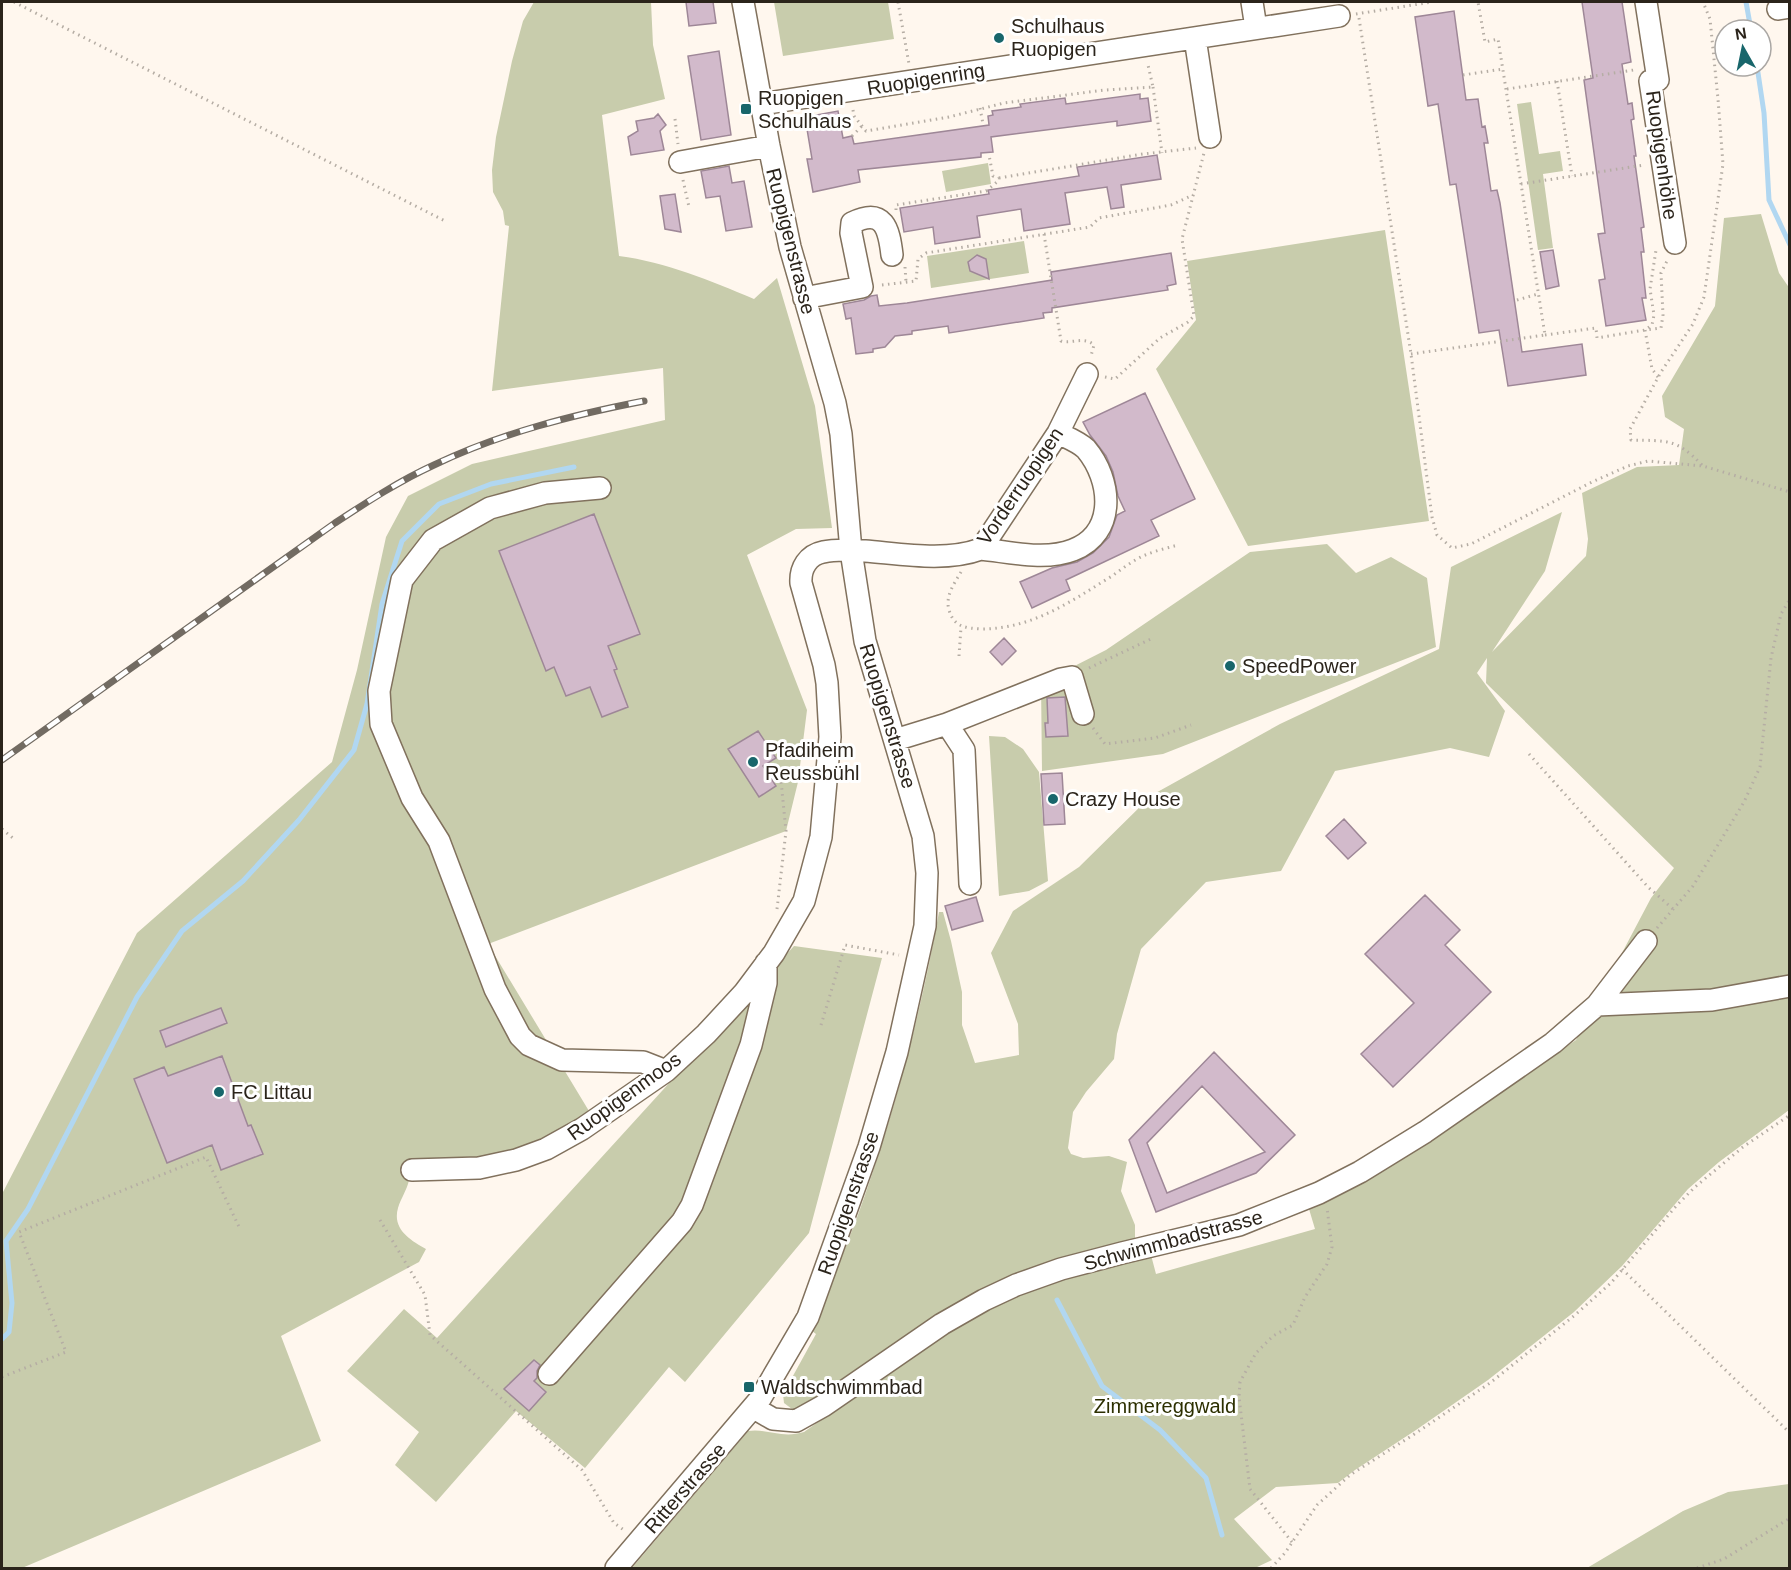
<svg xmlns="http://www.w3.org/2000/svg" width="1791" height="1570" font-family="Helvetica,sans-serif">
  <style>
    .green { fill: #c8ccac }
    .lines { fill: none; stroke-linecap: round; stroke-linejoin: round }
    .stream { stroke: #b1d7f1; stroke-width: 5 }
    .building { fill: #d2bacb; stroke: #9e8797; stroke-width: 1.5; fill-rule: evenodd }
    .minor-casing { stroke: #81715d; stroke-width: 24 }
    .path { stroke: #b5ada4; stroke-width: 3; stroke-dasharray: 1.5 4.5; stroke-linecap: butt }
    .minor { stroke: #fff; stroke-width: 21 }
    .rail-casing { stroke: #726b62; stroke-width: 7 }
    .rail { stroke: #fff; stroke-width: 4.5; stroke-dasharray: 14; stroke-linecap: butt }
    .poi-dot { fill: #18666b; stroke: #fff; stroke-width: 2 }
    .labels { text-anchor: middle; stroke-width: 6; stroke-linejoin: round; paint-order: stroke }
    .poi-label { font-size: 20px; fill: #2b241b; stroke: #fff; text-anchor: start }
    .street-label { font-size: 20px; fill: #2b241b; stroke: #fff }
    .park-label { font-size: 20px; fill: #2c2f00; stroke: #fff }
  </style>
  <rect width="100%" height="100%" fill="#fff7ee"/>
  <path class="green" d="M534,2H651L653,45L665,99L602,115L619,256C666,262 711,281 754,299L777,278L815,406L832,528L796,529L747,555L807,710L798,782L786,831L488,944L592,1116L529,1149L409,1180C407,1190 401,1198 398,1208C392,1229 410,1240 426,1249L419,1262L281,1336L321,1441L22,1568H2V1194L137,933L332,762L357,670L386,537L408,496L472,464L665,420L663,368L492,391L509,226L505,225L503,211L493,192L492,170L496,137L512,61L523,21Z
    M774,2H888L894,39L783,56Z
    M1531,102L1539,154L1560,151L1563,171L1543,174L1553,248L1538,250L1517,104Z
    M988,163L991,184L946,192L942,171Z
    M1761,214L1779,273L1790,289L1789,1110L1719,1162L1688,1189L1622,1266L1574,1312L1488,1380L1416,1430L1355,1470L1338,1483L1276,1487L1234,1519L1272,1560L1255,1568H632L748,1431C767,1428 781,1439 804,1432L925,1346L972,1316L1020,1294L1084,1271L1151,1255L1156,1274L1315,1229L1309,1209L1387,1165L1576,1040L1651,898L1674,868L1486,683L1487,658L1477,673L1505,711L1489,757L1450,748L1335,771L1281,871L1206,882L1141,949L1117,1034L1114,1059L1086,1092L1073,1112L1068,1148L1071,1154L1083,1158L1109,1156L1127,1162L1121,1191L1135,1225V1238L1132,1241L1075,1257L806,1410L792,1409L784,1403L783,1394L816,1334L812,1331C830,1286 849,1241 865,1195C897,1103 922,1008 939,912H943L951,941L962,992V1025L975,1063L1019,1055L1018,1024L991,953L1013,911L1079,867L1152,795L1280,724L1439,649L1451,567L1562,512L1545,571L1492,652L1586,556L1588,539L1582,493L1637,467L1679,465L1684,429L1665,417L1662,396L1715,306L1724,218Z
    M1385,230L1429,521L1248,546L1156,369L1196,320L1187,261Z
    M1024,241L1029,273L931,288L927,256Z
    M1327,544L1356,573L1391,557L1427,578L1436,647L1163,754L1042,771L1041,683L1106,650L1250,552Z
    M989,736L1005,737L1023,749L1039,772L1048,881L1029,891L999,896Z
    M794,946L882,958L809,1233L685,1382L669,1367L585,1468L516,1411L436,1502L395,1465L419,1432L347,1371L404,1309L437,1338Z
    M1789,1484V1568H1587L1683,1511L1728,1492Z"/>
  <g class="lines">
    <path class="stream" d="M1746,2L1751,30
      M1757,66L1764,113L1769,200L1790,245
      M1057,1300L1102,1386L1160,1430L1206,1478L1222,1535
      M2,1339L9,1332L12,1303L6,1241L28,1209L137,997L182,931L243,881L299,820L354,750L367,704L382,604L402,541L439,504L491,484L574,467"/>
  </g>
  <path class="building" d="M686,2H713L716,23L689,26Z
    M1582,2H1622L1631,62L1622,64L1628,104L1632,103L1634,119L1631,120L1636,156H1634L1644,227L1641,228L1644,252H1641L1646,298H1642L1646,320L1606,326L1599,280L1605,279L1598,234L1605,233L1584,80L1593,78Z
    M1454,11L1466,100L1478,99L1482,127L1485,126L1488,143H1484L1491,191L1497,190L1500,203L1522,352L1582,344L1586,375L1508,386L1499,330L1479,333L1456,184L1450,185L1438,104L1428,106L1415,17Z
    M719,51L731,135L701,140L688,56Z
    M1140,94V99L1148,98L1151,121L1117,126V121L991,137L993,152L981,153V157L858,170L860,182L813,192L807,159H812L805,117L838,111L843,138L852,136L854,144L989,125L988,116L993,115L992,111L1021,107L1020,104L1065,98L1066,104Z
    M658,114L666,125L660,131L664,150L631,155L628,137L638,131L636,121L654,118Z
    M1157,155L1161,179L1121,185L1124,207L1111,209L1107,187L1065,193L1070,224L1024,231L1021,209L977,216L980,237L935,244L933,227L904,232L900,208L989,194L988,190L1079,176L1077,167Z
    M729,166L732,183L744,181L752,227L726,231L720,196L706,198L701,171Z
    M675,194L681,232L665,229L660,196Z
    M1553,250L1559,286L1546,289L1540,252Z
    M1171,253L1176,284L1167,286L1168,290L1052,308V312L1043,313L1044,318L949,333L948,326L912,331V334L895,336L885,347L873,349V352L856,354L851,318L846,319L843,304L864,300L871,296L877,295L879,306L907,303L1052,280L1051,272Z
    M977,255L986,259L989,279L970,271L968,262Z
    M1145,393L1195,499L1151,520L1159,536L1066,580L1070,590L1032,608L1020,582L1052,568L1077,562L1093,553L1109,537L1117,515L1125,511L1118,496L1113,472L1106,456L1090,435L1083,422Z
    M594,514L640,634L608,646L617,669L614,670L628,707L602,717L590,687L566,696L554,667L546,671L499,551Z
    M1004,638L1016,651L1002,665L990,652Z
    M1065,697L1068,736L1046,737L1045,723H1048L1047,698Z
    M758,731L776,758L763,766L776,786L759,797L728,749Z
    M1062,773L1065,824L1044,825L1041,774Z
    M1344,819L1366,843L1348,859L1326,836Z
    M1425,895L1460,930L1445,945L1491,992L1393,1087L1361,1054L1414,1003L1365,954Z
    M976,897L983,921L952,930L945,906Z
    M221,1008L227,1023L166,1047L160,1031Z
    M1214,1052L1295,1135L1256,1173L1156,1212L1129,1140ZM1202,1086L1265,1152L1167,1193L1147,1143Z
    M222,1056L248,1126L251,1125L263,1154L221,1170L212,1145L167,1163L134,1079L164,1067L168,1076Z
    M534,1360L540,1365L537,1371V1378L534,1381L546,1392L529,1411L504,1389Z"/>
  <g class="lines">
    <defs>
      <path id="minor" d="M1252,2L1256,28
        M1646,2L1658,80L1650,81L1675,243
        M1778,9L1790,7
        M1195,38L1210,137
        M761,104L1339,16
        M680,162L769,146
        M804,298L862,287L851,233L852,223C884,207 889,229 892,255
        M600,488L545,493L490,508L433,540L402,580L379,691L381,724L412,798L439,841L495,989L520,1036L529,1045L562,1060L643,1062L666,1071
        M981,549C1010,552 1045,561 1073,550C1117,533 1112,480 1086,449C1079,442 1066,437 1058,433
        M947,724L1061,679L1072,677L1083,714
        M895,740L947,724L964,750L970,884
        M1597,1005L1712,1000L1790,986
        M412,1170L479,1168L516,1160L546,1149L582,1129L666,1071L706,1034L744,993L774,953L804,901L821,837L830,737L827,683L824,665L801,583C800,568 808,555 823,552C836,549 852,550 865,551C902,554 946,562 981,549L1058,433L1087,374
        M549,1374L682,1222L692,1205L751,1045L766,983V963
        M754,1408L773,1419L796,1421L823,1406L942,1324L984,1300L1016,1285L1061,1269L1122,1253L1239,1225L1319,1193L1360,1172L1425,1132L1553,1043L1597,1005L1646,941
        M616,1568L760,1399L808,1317L869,1147L897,1052L925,926L927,873L923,836L865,641L851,551L841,434L835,403L790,247L769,146L743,2"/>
    </defs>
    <use href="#minor" class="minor-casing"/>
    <path class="path" d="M14,2L447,222
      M898,2L909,64
      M1356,14L1432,2
      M1359,18L1411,354L1432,517L1437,535L1452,548L1471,544L1592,482L1628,466L1648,461L1703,466L1790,492
      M1463,75L1503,69
      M1557,81L1572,176
      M1153,87L1162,153
      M1507,89L1634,70
      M980,108L983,124
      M853,110L854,116L866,131L949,117L1004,103L1105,90L1153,87L1148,65
      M675,119L678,144
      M852,136L862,126
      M999,178L1143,154L1196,148
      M683,180L689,207
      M1521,184L1644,165
      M896,210V205L986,191L997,182L999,178L993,176L989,155
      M1044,234L1061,341C1072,344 1084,336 1094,345L1091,356
      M905,267L906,282
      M882,285L916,281L918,259L926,253L1090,227L1099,218L1171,205L1193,195
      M1517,300L1538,294
      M1545,335L1596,328L1597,338L1645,330L1652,325L1654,315L1650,289L1656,250
      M1411,354L1545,335L1498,39L1485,42L1478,2
      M1105,377L1115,379L1160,338L1188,322L1194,316L1182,239L1204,153
      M1658,377L1652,369L1645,330L1661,328L1663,315L1661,273L1667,261
      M1702,465C1676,438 1667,441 1631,440L1630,429L1661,372L1693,324L1704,297L1723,164L1718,99L1710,19L1703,2
      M961,572C954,584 945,596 949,610C954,627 965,628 981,629C1032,629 1070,602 1112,576C1122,569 1132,561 1143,556C1154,551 1167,548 1178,545
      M959,656L961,627
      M1089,668L1153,638
      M1093,728L1105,744L1155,738L1191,725
      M1529,754L1648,887L1673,909
      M2,829L14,839
      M777,909L786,831L780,771
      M1657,928L1693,886L1744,802L1760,767L1771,658L1781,614L1790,599
      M821,1025L845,945L899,955
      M380,1220L425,1295L430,1335L582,1470L614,1523L624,1530
      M1622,1269L1790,1433
      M2,1377L66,1352L19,1232L206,1157L240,1229
      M1292,1542L1250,1489L1239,1397L1240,1382L1256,1353L1273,1336L1293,1325L1305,1297L1327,1264L1332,1247L1327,1208
      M1271,1568L1285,1553L1317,1505L1350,1475L1413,1435L1490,1383L1575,1315L1611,1283L1677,1205L1695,1187L1743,1147L1790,1115
      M1697,1568L1724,1559L1790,1518"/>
    <use href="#minor" class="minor"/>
    <defs>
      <path id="rail" d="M2,760L335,523C367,502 399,481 434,465C501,433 572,415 644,401"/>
    </defs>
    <use href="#rail" class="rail-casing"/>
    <use href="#rail" class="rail"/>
  </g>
  <g class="poi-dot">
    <circle cx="999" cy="38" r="6"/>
    <rect x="740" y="103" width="12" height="12" rx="3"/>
    <circle cx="1230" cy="666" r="6"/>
    <circle cx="753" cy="762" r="6"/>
    <circle cx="1053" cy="799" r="6"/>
    <circle cx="219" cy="1092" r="6"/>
    <rect x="743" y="1381" width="12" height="12" rx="3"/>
  </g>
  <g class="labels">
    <g class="poi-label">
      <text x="1011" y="33">Schulhaus<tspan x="1011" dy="23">Ruopigen</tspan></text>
      <text x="758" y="105">Ruopigen<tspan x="758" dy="23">Schulhaus</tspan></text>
      <text x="1242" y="673">SpeedPower</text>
      <text x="765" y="757">Pfadiheim<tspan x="765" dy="23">Reussbühl</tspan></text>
      <text x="1065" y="806">Crazy House</text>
      <text x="231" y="1099">FC Littau</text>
      <text x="761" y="1394">Waldschwimmbad</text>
    </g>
    <g class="street-label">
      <text transform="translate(926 79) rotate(-9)" y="7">Ruopigenring</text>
      <text transform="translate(1662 155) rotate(82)" y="7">Ruopigenhöhe</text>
      <text transform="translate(791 241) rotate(76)" y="7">Ruopigenstrasse</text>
      <text transform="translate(1020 486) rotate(-56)" y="7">Vorderruopigen</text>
      <text transform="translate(888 716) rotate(73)" y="7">Ruopigenstrasse</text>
      <text transform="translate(624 1096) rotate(-36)" y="7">Ruopigenmoos</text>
      <text transform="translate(848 1203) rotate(-71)" y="7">Ruopigenstrasse</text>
      <text transform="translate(1173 1240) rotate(-15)" y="7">Schwimmbadstrasse</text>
      <text transform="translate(685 1488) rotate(-49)" y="7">Ritterstrasse</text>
    </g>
    <g class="park-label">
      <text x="1165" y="1413">Zimmereggwald</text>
    </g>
  </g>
  <rect width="1791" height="1570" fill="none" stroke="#2b241b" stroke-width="6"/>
  <g transform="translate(1743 48) rotate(351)"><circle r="28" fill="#ffffff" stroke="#aaa7a4" stroke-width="1.5"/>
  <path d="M0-4.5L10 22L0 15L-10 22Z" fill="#18666b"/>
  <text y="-9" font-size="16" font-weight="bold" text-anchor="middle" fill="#2b241b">N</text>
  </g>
</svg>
